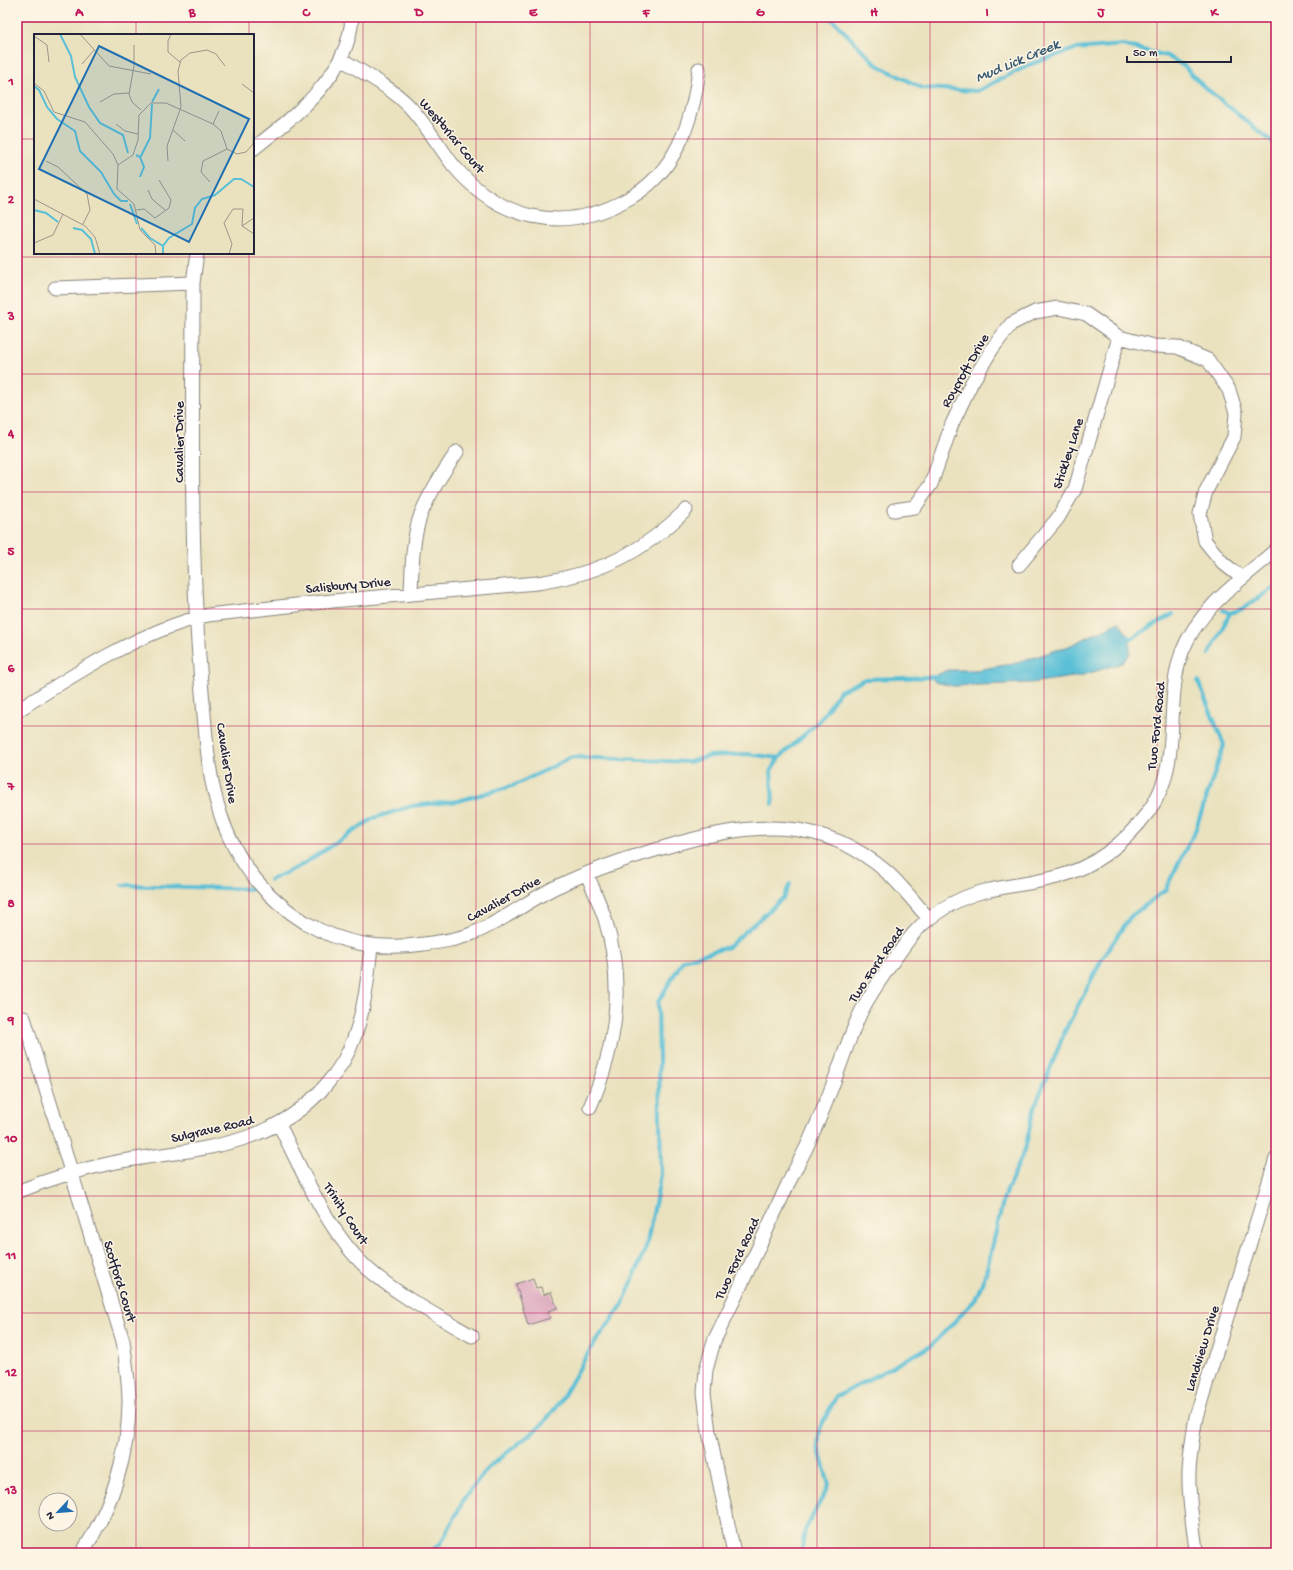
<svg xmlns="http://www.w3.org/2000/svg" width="1293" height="1570" font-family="'Gochi Hand',sans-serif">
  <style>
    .water { fill: #59bfd7; stroke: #3e7089 }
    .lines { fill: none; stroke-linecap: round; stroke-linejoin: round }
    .stream { stroke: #59bfd7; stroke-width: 4 }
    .building { fill: #dda8bf }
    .minor-casing { stroke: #86827d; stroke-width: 15 }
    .minor { stroke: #fff; stroke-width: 13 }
    .grid { fill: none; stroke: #c2185b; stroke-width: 1; stroke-opacity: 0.55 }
    .labels { text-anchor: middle; stroke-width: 3; stroke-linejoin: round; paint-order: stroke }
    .street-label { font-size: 14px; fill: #22223b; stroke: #fcf5e5 }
    .water-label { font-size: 15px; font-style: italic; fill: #355972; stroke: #fcf5e5 }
    .inset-river { fill: none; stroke: #59bfd7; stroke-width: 2 }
    .inset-road { fill: none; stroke: #9a958a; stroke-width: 1 }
    .view { fill: #1f6fb2; fill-opacity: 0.15; stroke: #1f6fb2; stroke-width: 2 }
    .inset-edge { fill: none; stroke: #22223b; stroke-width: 2 }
    .neatline { fill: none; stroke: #c2185b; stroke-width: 1.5 }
    .grid-label { font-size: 13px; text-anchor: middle; font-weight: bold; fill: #c2185b }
  </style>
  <rect width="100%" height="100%" fill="#fcf5e5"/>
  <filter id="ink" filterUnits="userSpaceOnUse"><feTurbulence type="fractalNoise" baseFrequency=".025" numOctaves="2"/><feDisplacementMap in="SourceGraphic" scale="8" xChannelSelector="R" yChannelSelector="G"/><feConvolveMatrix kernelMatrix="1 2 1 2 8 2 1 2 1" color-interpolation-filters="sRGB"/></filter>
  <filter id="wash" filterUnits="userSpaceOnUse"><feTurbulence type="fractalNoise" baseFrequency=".012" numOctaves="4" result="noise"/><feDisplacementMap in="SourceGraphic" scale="16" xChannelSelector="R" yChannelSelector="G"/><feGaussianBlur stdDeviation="0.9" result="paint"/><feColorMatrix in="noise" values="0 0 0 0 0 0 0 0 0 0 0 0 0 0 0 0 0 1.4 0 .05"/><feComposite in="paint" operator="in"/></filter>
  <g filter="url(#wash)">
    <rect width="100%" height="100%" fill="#eae2bf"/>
    <path class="water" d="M1119,622L1130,639V654L1122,663L1080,676L1030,683L953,686L935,682L932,677L948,670H976L1017,663L1069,646Z"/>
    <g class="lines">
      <path class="stream" d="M830,17L877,65L922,88L977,91L1031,64L1075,49L1123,45L1167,56L1184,66L1202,85L1276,145
        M1223,610L1230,613L1242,609L1276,586
        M1127,636L1130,639L1173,614
        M1209,654L1230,613
        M773,804L771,770L779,758L820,720L840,691L865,679L937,677
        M270,880L300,866L374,818L412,806L458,801L515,785L572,757L689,762L710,756L747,754L779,758
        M122,885L252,889
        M429,1553L441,1543L466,1496L489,1467L542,1425L560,1402L591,1348L623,1304L646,1247L661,1175L658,1002L683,960L728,947L784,897L790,884
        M801,1553L805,1530L829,1485L818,1446L820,1428L836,1397L931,1346L975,1300L986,1273L1004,1197L1025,1149L1034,1109L1065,1031L1102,959L1130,917L1165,890L1195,831L1224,745L1198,681"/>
    </g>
    <g id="blocks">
      <path class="building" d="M533,1278L536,1288L541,1287L543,1295L551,1292L557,1308L548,1311L550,1318L528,1325L516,1284Z"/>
    </g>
  </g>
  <g filter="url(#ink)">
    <use href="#blocks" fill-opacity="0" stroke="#86827d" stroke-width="1"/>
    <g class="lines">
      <defs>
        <path id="minor" d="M341,59C363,73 389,86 408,105C425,123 438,145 453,165C499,220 562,235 626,200C676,174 693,121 699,69
          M253,149C295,116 349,75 352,17
          M197,253L193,283C193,419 189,556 202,692C206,732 207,774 220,813C235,860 264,897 306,923C344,945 382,950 424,944C440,942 456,940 471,934C500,923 526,902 554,888C591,870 630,857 669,846C749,822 821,814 888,873C903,887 915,903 929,919
          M55,288L193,283
          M894,510L915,507L931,484L952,424L971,384L992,349L1011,324L1035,312L1058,308L1086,314L1119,337L1154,346L1177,347L1208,360L1229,390L1236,413L1234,437L1206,491L1200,514L1205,541L1223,563L1242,578
          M1019,565L1058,518L1075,489L1119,337
          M411,594C412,568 412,539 421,514C430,492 443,472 457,452
          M17,711C74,674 142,630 208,615L332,601L537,583C598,574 641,554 686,510
          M587,874C593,889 600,904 605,919C625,984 617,1045 590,1107
          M24,1018L123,1341C126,1362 129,1382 129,1402C129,1455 111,1509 82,1553
          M279,1124C302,1171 329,1234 368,1269C399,1296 436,1315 472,1336
          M17,1192C48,1179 83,1169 116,1162C194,1148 270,1150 326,1085C338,1071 348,1056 354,1038C365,1009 368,977 371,946
          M1196,1550C1193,1524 1188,1498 1189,1472C1190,1453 1193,1435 1196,1417L1276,1159
          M734,1553L709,1432L704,1393L706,1370L714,1341C739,1290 763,1238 787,1186C795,1169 805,1152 812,1135C822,1113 831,1090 839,1068C846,1048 853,1028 862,1010C872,991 884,974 896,957C906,943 915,929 930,918C947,905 969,894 990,890C1012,885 1035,883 1057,877C1094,867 1125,843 1148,812C1184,764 1163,705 1182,652C1199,608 1241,580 1276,550"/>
      </defs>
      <use href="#minor" class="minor-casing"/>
      <use href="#minor" class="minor"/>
    </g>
  </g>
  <path class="grid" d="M136,17V35M249,17V35M363,17V1553M476,17V1553M590,17V1553M703,17V1553M817,17V1553M930,17V1553M1044,17V1553M1157,17V1553M17,139H35M253,139H1276M136,253V1553M249,253V1553M17,257H1276M17,374H1276M17,492H1276M17,609H1276M17,726H1276M17,844H1276M17,961H1276M17,1078H1276M17,1196H1276M17,1313H1276M17,1431H1276"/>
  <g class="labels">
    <g class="street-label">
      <text transform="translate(453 135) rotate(50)" y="5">Westbriar Court</text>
      <text transform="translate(964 370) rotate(-60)" y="5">Roycroft Drive</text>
      <text transform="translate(178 442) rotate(-90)" y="5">Cavalier Drive</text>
      <text transform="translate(1067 453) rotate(-72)" y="5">Stickley Lane</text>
      <text transform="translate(348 584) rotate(-5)" y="5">Salisbury Drive</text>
      <text transform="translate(1155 726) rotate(-84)" y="5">Two Ford Road</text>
      <text transform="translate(228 763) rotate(81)" y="5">Cavalier Drive</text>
      <text transform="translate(503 898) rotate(-29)" y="5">Cavalier Drive</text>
      <text transform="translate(875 964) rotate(-56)" y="5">Two Ford Road</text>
      <text transform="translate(212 1128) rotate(-13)" y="5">Sulgrave Road</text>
      <text transform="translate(347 1213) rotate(57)" y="5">Trinity Court</text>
      <text transform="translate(736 1258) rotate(-65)" y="5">Two Ford Road</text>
      <text transform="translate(121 1281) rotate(73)" y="5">Scotford Court</text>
      <text transform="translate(1201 1348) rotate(-73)" y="5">Landview Drive</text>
    </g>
    <g class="water-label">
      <text transform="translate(1017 60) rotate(-23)" y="5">Mud Lick Creek</text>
    </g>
  </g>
  <g transform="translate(34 34)">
    <rect width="220" height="220" fill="#eae2bf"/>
    <path class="inset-river" d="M26,0L37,22L41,43L55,73L66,89L89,101L94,119M0,52L5,56L13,73L23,85L41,97L46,117L67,138L80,160L87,167H94M118,68L125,55M102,121L106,123L110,133L106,143M106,124L116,104L118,70M96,170L103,190M0,176L12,179L24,188M39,194L48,196L57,205L61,220M107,194L116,204L129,212M129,220V212L135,204L158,190L161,174L168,165L181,161L200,145H207L220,153"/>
    <path class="inset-road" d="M46,0L75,32L117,40M137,0L134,7V18L146,28M0,2L13,11L15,28M100,11V32L95,60L98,68L107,76M48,30L60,16M0,49L10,57L20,78L51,88L79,120L84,131L83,155L100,170L106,196L121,211L122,220M208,50L220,59M66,68L80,60L95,59M82,90L91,97L104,100M179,90L185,77M139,96L151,107M12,127L24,133L53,160L56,176L49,190M134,127L133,112L147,73L144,37L147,26L156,19L173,16L182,20L191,32M84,131L99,121L104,106L105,81L117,69H132L179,90L187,97L193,115L203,120L212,118L219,110L220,74M176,148L167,138L169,127L193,115M114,156L118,165L131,176M0,165L51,192L61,203L66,220M102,176L110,175L121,184L135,174L137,166L125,146M208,192L220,184M0,209L19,201L29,180M195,220L198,210L190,189L199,175H209L208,192L220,200"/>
    <path class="view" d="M65,12L215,85L155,208L5,135Z"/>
    <rect width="220" height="220" class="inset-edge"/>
  </g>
  <rect width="1293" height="1570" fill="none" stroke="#fcf5e5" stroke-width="44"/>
  <g transform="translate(58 1512) rotate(244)"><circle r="19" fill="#fcf5e5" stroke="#a5a1a1"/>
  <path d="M0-3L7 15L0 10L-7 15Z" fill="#1f6fb2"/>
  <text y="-6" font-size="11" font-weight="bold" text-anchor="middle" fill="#22223b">N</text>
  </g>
  <path d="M1127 56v6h104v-6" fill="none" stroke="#22223b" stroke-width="2"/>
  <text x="1133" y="56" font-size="12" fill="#22223b" stroke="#fcf5e5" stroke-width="3" paint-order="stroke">50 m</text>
  <rect x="22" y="22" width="1249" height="1526" class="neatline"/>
  <g class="grid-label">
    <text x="79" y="16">A</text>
    <text x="192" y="16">B</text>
    <text x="306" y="16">C</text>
    <text x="419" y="16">D</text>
    <text x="533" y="16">E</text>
    <text x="646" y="16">F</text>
    <text x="760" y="16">G</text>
    <text x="874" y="16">H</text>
    <text x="987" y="16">I</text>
    <text x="1101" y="16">J</text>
    <text x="1214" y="16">K</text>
    <text x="11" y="85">1</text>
    <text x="11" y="203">2</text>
    <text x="11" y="320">3</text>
    <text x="11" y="437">4</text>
    <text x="11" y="555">5</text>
    <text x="11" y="672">6</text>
    <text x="11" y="790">7</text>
    <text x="11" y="907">8</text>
    <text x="11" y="1024">9</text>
    <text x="11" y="1142">10</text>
    <text x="11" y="1259">11</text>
    <text x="11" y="1376">12</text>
    <text x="11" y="1494">13</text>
  </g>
</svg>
